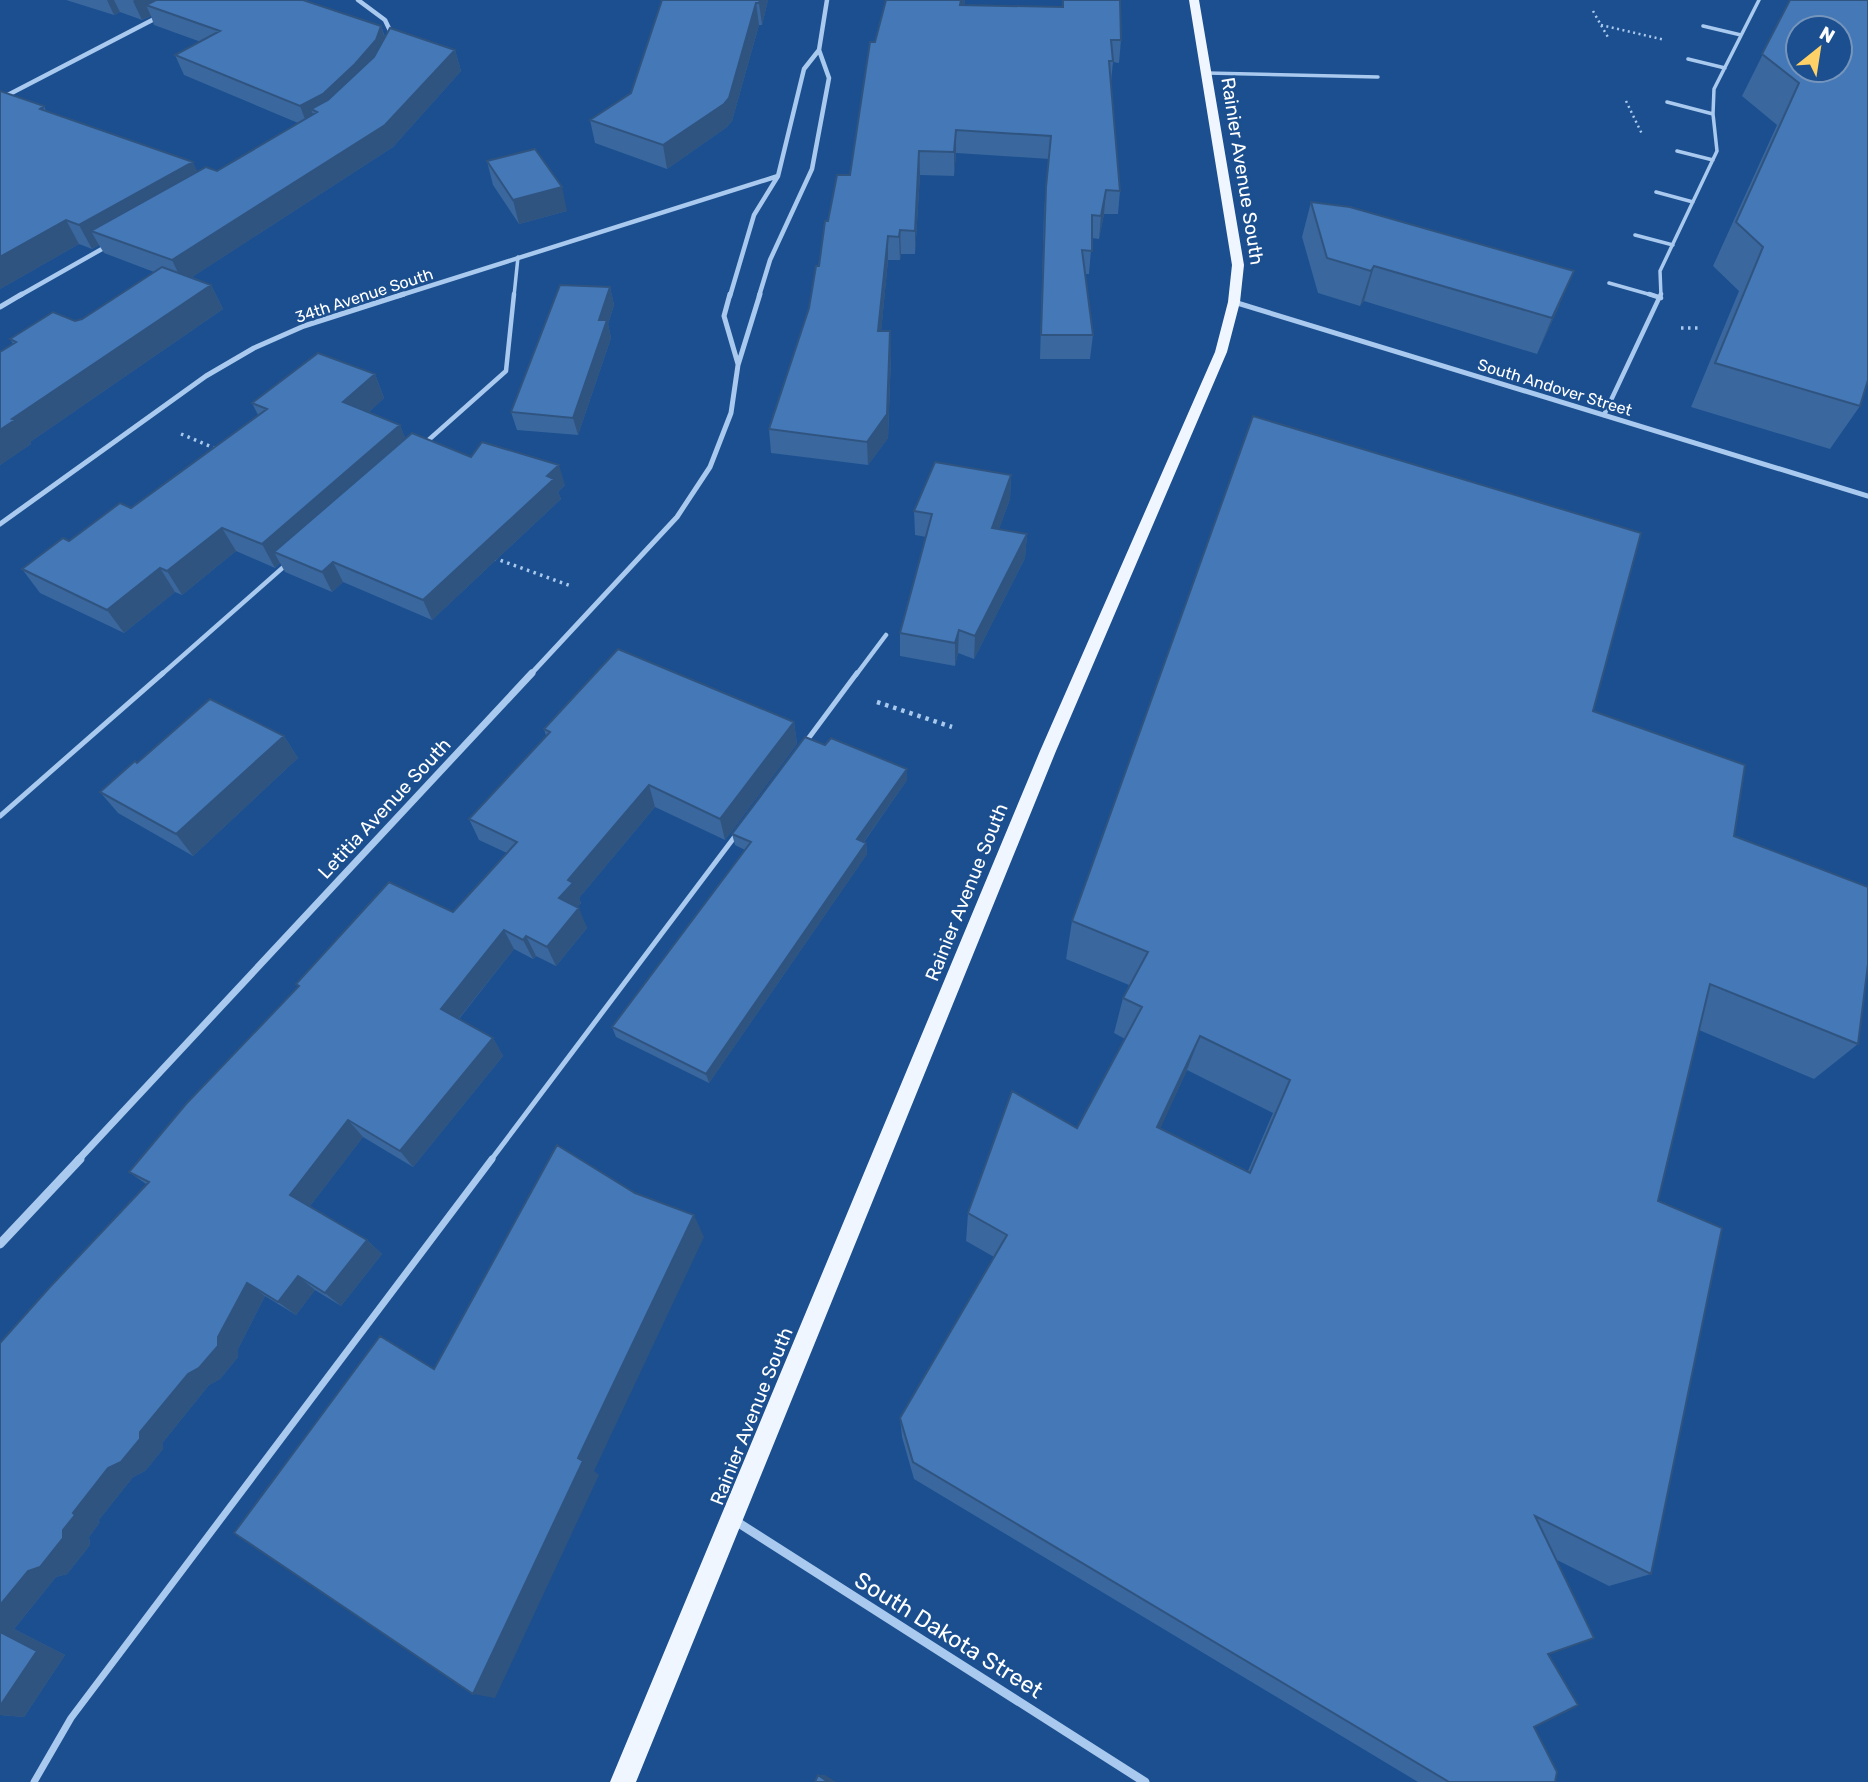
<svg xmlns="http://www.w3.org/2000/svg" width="1868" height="1782" font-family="Rubik,sans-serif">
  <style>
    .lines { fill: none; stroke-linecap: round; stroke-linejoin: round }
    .path-far2 { stroke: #a9c9ee; stroke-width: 2.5; stroke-dasharray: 2 3.5; stroke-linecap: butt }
    .path-far1 { stroke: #a9c9ee; stroke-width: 3.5; stroke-dasharray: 2.5 4.5; stroke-linecap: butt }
    .path { stroke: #a9c9ee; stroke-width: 4.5; stroke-dasharray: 3.5 5; stroke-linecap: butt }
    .service-far3 { stroke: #a9c9ee; stroke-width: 3.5 }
    .service-far2 { stroke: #a9c9ee; stroke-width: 4.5 }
    .service-far1 { stroke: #a9c9ee; stroke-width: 5 }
    .service { stroke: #a9c9ee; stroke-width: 7 }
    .minor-far3 { stroke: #a9c9ee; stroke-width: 4.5 }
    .minor-far2 { stroke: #a9c9ee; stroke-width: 5 }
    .minor-far1 { stroke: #a9c9ee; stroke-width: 7 }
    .minor { stroke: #a9c9ee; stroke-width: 9 }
    .primary { fill: #f0f6ff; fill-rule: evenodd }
    .wall { fill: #3a679d; fill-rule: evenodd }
    .shaded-wall { fill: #305480 }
    .building { fill: #4478b7; stroke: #305480; stroke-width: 2; fill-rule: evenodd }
    .labels { text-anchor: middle; stroke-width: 5; stroke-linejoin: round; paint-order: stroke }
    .far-street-label { font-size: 16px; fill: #fff; stroke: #1b4f8f }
    .street-label { font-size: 19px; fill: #fff; stroke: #1b4f8f }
    .near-street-label { font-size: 23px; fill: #fff; stroke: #1b4f8f }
  </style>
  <rect width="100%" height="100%" fill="#1b4f8f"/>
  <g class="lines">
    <path class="path-far2" d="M1593,11L1609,39
      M1601,25L1665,40
      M1626,101L1642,134"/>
    <path class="path-far1" d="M1681,328H1699
      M181,434L219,450
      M494,558L571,586"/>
    <path class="path" d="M877,702L952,727"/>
    <path class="service-far3" d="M1703,26L1741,35
      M1688,59L1725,68
      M1207,73L1378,77
      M1667,102L1713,114
      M1677,151L1713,160
      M1656,192L1693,202
      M1635,235L1673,245
      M1609,283L1655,296
      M514,296L518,257
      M1661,296L1660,271L1717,151L1713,114L1714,89L1759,0"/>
    <path class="service-far2" d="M1649,294L1661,298
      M1604,415L1661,294
      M424,444L506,371L514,294
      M161,675L288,563
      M856,675L886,635"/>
    <path class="service-far1" d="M805,743L857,673
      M0,816L163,673
      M491,1160L736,835"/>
    <path class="service" d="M34,1782L71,1718L492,1159"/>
    <path class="minor-far3" d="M358,0L385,20L393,37
      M0,99L160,16
      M19,296L109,245
      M398,296L778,176
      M730,296L754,215L778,176L804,69L819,50
      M759,296L770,260L812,169L829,78L819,50L827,0"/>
    <path class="minor-far2" d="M730,294L724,316L738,364
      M1234,302L1868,496
      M0,307L22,294
      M0,524L206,376L254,348L304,326L404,294
      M530,675L677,517L710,467L731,413L738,365L760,294"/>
    <path class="minor-far1" d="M78,1160L532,673"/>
    <path class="minor" d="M0,1244L80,1159
      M734,1520L1145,1782"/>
    <path class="primary" d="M1189,0H1199L1244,265L1240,302L1227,352L1056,751L636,1782H610L1040,751L1215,352L1228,302L1232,265Z"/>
  </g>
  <path class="wall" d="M66,0H308L306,1L381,26L385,37L455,50L461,71L393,147L192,277L211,285L223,309L30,442L31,444L0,465V352L13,344L10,339L82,319L154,272L104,253L99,245L92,249L79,244L0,289L44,106L46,111L198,172L217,171L298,123L184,75L175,55L201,42L154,25L151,16L142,20L120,12L114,15Z
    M662,0H768L762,25H759L732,121L727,127L667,169L595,143L590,120L631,93Z
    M886,0H965L964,5L1062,7V0H1120L1121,40L1119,63L1113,62L1111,82L1120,191L1118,214H1104L1099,239L1092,238L1089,274H1085L1093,335L1090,359H1040L1044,211L1049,159L956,153L954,176L920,175L915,254H901L900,260H888L881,331L891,355L888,438L868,465L771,453L769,429L809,308L828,221L850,175L875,42Z
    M1790,0L1860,406L1830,449L1691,407L1739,291L1713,266L1777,125L1742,96Z
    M487,161L567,211L519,224L493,185Z
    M1311,202L1559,306L1537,354L1364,301L1360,306L1318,293L1302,237Z
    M610,287L614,305L608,324L611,338L578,435L517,430L511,412Z
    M375,374L384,398L369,412L400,425L405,438L565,485L558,492L561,499L432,620L343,582L332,592L285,572L280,563L275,568L236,551L182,595L175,592L124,633L40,593L22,569L69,541L131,508L258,415L252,403Z
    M1011,475L1010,499L999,529L1027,534L1025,558L974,659L958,653L955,666L900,656V633L926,537L915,535L914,511Z
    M1593,711L1734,836L1858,1044L1814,1079L1699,1030L1658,1201L1651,1574L1609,1586L1555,1559L1548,1654L1534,1727L1555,1782H1418L914,1479L902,1437L900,1418L994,1257L966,1241L968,1213L1077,1128L1125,1039L1114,1033L1123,998L1129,985L1066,959L1072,921ZM1187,1070L1273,1113L1248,1171L1160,1128Z
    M794,722L797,744L725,840L655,807L579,898L581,903L577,907L587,928L556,966L536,956L533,959L514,949L459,1019L493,1038L503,1056L413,1167L363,1137L310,1206L367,1240L382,1254L341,1306L315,1290L296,1315L265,1296L238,1349V1357L220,1379L209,1385L163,1442V1449L145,1471L133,1477L98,1521L100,1522L89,1537L90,1545L67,1574L56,1577L14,1629L65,1655L24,1717L0,1715V1343L146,1184L129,1172L298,987L296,984L453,912L507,853L479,840L469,819L546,736L544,729Z
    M284,736L298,758L193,856L118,813L100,792L137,763Z
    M907,780L864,842L866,843L867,854L709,1083L616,1037L612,1027L745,850L735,845L732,834Z"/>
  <path class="shaded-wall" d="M107,0H114L120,12L114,15Z
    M134,0H185L146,5L151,16L142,20L133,1Z
    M760,0H768L762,25L759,3Z
    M961,0H965L959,28L960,5Z
    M756,3L759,25L732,121L727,127L667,169L663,145Z
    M381,26L387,46L317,112L311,109L316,122L308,127L300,106Z
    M455,50L461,71L393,147L183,283L172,260Z
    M956,130V153L954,176V152Z
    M919,151L920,175L915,254V231Z
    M193,162L204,185L91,231L99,245L92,249L79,225Z
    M562,187L567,211L519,224L513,200Z
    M1106,190L1104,214L1099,239L1101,216Z
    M66,220L79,244L0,289V257Z
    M900,230L901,254L900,260L899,237Z
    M888,236V260L879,355L878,331Z
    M1374,266L1364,301L1360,306L1371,271Z
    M1574,271L1559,306L1537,354L1552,318Z
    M211,285L223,309L30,442L31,444L0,465V430L12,419Z
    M610,287L614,305L608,324L611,338L578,435L573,418L599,320Z
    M890,331L891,355L888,438L868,465L867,442Z
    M375,374L384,398L354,426L343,402Z
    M400,425L410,449L274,552L280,563L275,568L262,544Z
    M559,465L565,485L558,492L561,499L432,620L423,600Z
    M1011,475L1010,499L991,552L992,528Z
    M222,528L236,551L182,595L167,571Z
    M1027,534L1025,558L974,659L975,636Z
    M333,562L343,582L332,592L322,572Z
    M160,568L175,592L124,633L107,610Z
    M959,630L958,653L955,666V643Z
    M794,722L797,744L725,840L720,819Z
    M284,736L298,758L193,856L176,834Z
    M907,769V780L858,850L857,839Z
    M649,785L655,807L579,898L581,903L568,918L559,898L568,880Z
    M866,843L867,854L709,1083L706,1074Z
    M579,908L587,928L556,966L547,947Z
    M504,930L514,949L452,1027L441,1009Z
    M526,936L536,956L533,959L523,940Z
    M1200,1036L1187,1070L1147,1158L1157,1127Z
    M493,1038L503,1056L413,1167L400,1151Z
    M348,1120L363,1137L307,1210L290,1195Z
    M694,1215L704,1237L594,1471L599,1475L495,1698L473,1694L578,1458Z
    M367,1240L382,1254L341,1306L325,1293Z
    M298,1276L315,1290L296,1315L278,1302Z
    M247,1283L265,1296L238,1349V1357L220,1379L209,1385L163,1442V1449L145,1471L133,1477L98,1521L100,1522L89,1537L90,1545L67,1574L56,1577L14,1629L65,1655L24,1717L0,1715V1605L63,1530L73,1513L108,1468L140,1432L218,1337Z
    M818,1775H825L836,1782H828Z"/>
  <path class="building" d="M156,0H303L381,26L376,40L355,64L323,94L300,106L175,55L220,31L146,5Z
    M662,0H760L759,3H756L729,98L724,104L663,145L590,120L631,93Z
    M886,0H961L960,5L1063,7V0H1120L1121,40H1111L1113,61H1109L1120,191L1106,190L1101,216L1092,215V251L1082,250L1093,335H1041L1046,187L1051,136L956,130L954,152L919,151L915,231L900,230L899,237L888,236L878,331H890L887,414L867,442L769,429L809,308L816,266H819L825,221H828L837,175H850L870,42H875Z
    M1790,0H1868V380L1860,406L1715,363L1763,247L1736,222L1799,83L1762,54ZM1798,28H1840V70H1798Z
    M390,28L455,50L385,125L172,260L91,231L206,167L217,171L317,112L311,109L328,100L374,57Z
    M0,91L44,106L40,109L193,162L79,225L66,220L0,257Z
    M535,149L562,187L513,200L487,161Z
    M1311,202L1350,207L1574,271L1552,318L1374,266L1371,271L1327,258Z
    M162,267L211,285L12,419L15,420L0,430V352L16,342L10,339L53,312L75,321L82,319Z
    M560,285L610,287L599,320H607L573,418L511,412Z
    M318,353L375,374L343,402L400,425L262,544L222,528L167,571L160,568L107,610L22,569L63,538L69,541L120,503L131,508L267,409L252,403Z
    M1253,416L1641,533L1593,711L1745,765L1734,836L1868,887V964L1858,1044L1710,984L1658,1201L1722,1228L1651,1574L1535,1516L1594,1638L1548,1654L1578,1705L1534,1727L1557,1772L1555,1782H1449L913,1462L900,1418L1007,1235L968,1213L1012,1091L1077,1128L1142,1007L1123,998L1148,952L1072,921ZM1200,1036L1290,1080L1250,1173L1157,1127Z
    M412,433L471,457L482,442L559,465L547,476L554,479L423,600L333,562L322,572L274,552Z
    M935,462L1011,475L992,528L1027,534L975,636L959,630L955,643L900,633L932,514L914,511Z
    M618,649L794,722L720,819L649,785L568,880L573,883L559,898L579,908L547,947L526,936L523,940L504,930L441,1009L493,1038L400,1151L348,1120L290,1195L367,1240L325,1293L298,1276L278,1302L247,1283L218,1337V1346L199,1368L188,1374L140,1432V1439L121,1462L108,1468L73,1513L75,1515L63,1530V1538L40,1567L28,1571L0,1605V1343L49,1288L149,1182L129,1172L186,1104L299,986L296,984L389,882L453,912L517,842L469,819L550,732L544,729Z
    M210,699L284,736L176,834L100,792L135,761L137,763Z
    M805,737L825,745L831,738L907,769L857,839L866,843L706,1074L612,1027L751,842L732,834Z
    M557,1145L635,1193L694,1215L578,1458L583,1461L473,1694L234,1533L380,1336L434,1369Z
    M0,1632L37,1651L0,1706Z
    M818,1775L828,1782H815Z"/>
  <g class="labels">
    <g class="far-street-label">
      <text transform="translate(364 295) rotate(-18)" y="6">34th Avenue South</text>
      <text transform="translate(1555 387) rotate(17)" y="6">South Andover Street</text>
    </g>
    <g class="street-label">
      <text transform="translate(1243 171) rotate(81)" y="7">Rainier Avenue South</text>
      <text transform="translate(384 808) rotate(-47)" y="7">Letitia Avenue South</text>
      <text transform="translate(966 892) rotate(-68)" y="7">Rainier Avenue South</text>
      <text transform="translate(751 1416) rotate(-68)" y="7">Rainier Avenue South</text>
    </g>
    <g class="near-street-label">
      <text transform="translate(949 1635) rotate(32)" y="8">South Dakota Street</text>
    </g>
  </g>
  <g transform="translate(1819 49) rotate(30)"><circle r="33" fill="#1b4f8f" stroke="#7695bc" stroke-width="2"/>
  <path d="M0-5L12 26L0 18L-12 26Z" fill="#ffd166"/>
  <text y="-10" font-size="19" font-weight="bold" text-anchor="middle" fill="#ffffff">N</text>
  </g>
</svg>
